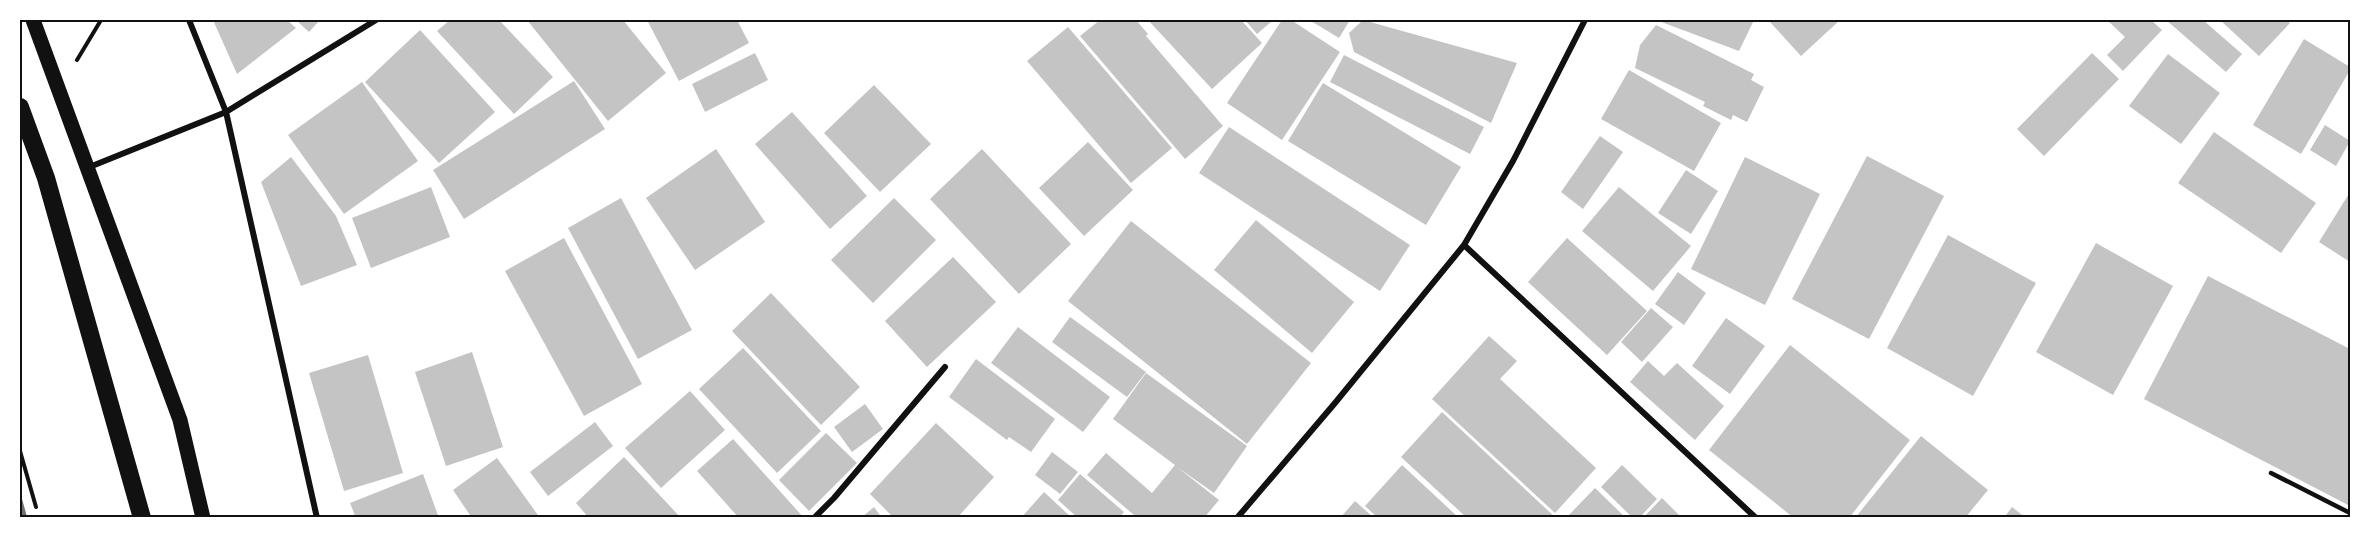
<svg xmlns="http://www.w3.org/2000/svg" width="2370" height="537" font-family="'Public Sans',sans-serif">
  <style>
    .building { fill: #c4c4c4 }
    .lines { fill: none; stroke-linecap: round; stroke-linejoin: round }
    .path { stroke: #111; stroke-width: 4 }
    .service { stroke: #111; stroke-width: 4.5 }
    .minor { stroke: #111; stroke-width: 6 }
    .primary { stroke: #111; stroke-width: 15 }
    .motorway { stroke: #111; stroke-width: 18 }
    .rail { stroke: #707070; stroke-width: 4.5 }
    .neatline { fill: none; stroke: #111; stroke-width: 2 }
  </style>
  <rect width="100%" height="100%" fill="#fff"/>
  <path class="building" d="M213,20H287L296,28L237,74Z
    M296,20H320L309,32Z
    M450,20H499L553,77L514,114L437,31Z
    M527,20H623L666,73L608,121Z
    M647,20H737L749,43L679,81Z
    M1100,20H1136L1148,34L1146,36L1223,126L1185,159L1080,36Z
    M1148,20H1241L1262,43L1212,89Z
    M1245,20H1273L1257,34Z
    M1282,20H1291L1340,52L1282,140L1227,103Z
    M1312,20H1350L1339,38L1311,21Z
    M1363,20L1517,63L1491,123L1354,52L1349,33Z
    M1656,20H1754L1739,51Z
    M1772,20H1840L1801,56L1770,22Z
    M2107,20H2151L2162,30L2123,71L2107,55L2125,37Z
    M2166,20H2203L2242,54L2226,72Z
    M2220,20H2286L2290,23L2259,56Z
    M1656,25L1754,74L1751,80L1764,87L1747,122L1733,115L1731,120L1703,106L1705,102L1635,68L1640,45Z
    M1068,27L1172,148L1131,183L1027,61Z
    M420,30L495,112L439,163L365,82Z
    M2304,39L2350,67V70L2301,154L2253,125Z
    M755,53L768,80L705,112L692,84Z
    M2092,53L2119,79L2044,156L2017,129Z
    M2168,54L2220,93L2181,144L2129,106Z
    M1344,55L1484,127L1470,154L1330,82Z
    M1629,70L1721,123L1694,171L1601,119Z
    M574,81L605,129L464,219L433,170Z
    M362,82L418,161L344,214L288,135Z
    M1323,83L1461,167L1426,225L1288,141Z
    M874,85L931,144L880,192L824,133Z
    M792,112L867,196L830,229L755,144Z
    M2325,125L2350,141L2336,166L2310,150Z
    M1229,127L1410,245L1380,291L1199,173Z
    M2214,132L2316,203L2281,253L2178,183Z
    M1600,136L1623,152L1583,209L1561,192Z
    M1088,142L1133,190L1084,236L1039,188Z
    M716,149L765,222L695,270L646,198Z
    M982,149L1071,244L1019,294L930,199Z
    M1867,156L1944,196L1869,339L1792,299Z
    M291,157L336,216L357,265L301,286L261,182Z
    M1745,157L1820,194L1765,305L1691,269Z
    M1686,170L1718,191L1691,234L1658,213Z
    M431,187L450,237L371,268L352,218Z
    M1619,187L1691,246L1653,291L1582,231Z
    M2350,192V262L2319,242Z
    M621,198L692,330L638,359L568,228Z
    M894,198L936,240L873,303L831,260Z
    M1256,220L1354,302L1312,353L1214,270Z
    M1131,221L1311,363L1247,444L1068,301Z
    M1948,235L2036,283L1973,396L1887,348Z
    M564,238L642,384L584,416L505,271Z
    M1567,238L1647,311L1607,355L1528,282Z
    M2096,243L2173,286L2113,395L2036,352Z
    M953,257L996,302L927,367L885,321Z
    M1678,272L1706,293L1684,325L1655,304Z
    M2208,276L2350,349V506L2144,399Z
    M771,293L860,387L821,425L732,331Z
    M1651,308L1673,327L1642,362L1621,342Z
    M1070,317L1146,372L1127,397L1052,342Z
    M1726,318L1765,346L1730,394L1692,366Z
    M1018,327L1110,397L1083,432L991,363Z
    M1489,336L1517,361L1500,379L1596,468L1555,513L1432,399Z
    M1790,345L1910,440L1849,518H1794L1709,450Z
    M743,348L821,431L777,473L699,389Z
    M472,352L503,447L446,466L415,372Z
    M368,355L403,473L344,491L309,373Z
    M976,359L1055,419L1031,452L1009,437L1007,440L949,397Z
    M1648,361L1664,376L1677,363L1724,406L1695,440L1630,382Z
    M1146,373L1247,446L1214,493L1177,467L1219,500L1204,518H1132L1134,515L1087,475L1106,453L1152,493L1175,465L1113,419Z
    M690,391L725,430L661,488L625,448Z
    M865,404L883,429L852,452L834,427Z
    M1442,412L1556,518H1467L1401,457Z
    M595,422L613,446L548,496L530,472Z
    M936,423L994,477L957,518H894L870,494Z
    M826,433L857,463L809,511L779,480Z
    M1921,436L1988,490L1965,518H1855Z
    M733,439L804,518H739L697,471Z
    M1052,452L1078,472L1060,494L1035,475Z
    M624,457L681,518H589L576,503Z
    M497,458L540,518H472L453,490Z
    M1402,465L1459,518H1378L1365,506Z
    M1622,465L1657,499L1639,518H1633L1601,487Z
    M423,474L439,518H356L350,503Z
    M1080,474L1124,512L1119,518H1078L1058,500Z
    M1595,488L1626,518H1566Z
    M1044,492L1072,518H1021Z
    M1662,498L1682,518H1643Z
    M1355,501L1374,518H1340Z
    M874,507L882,518H861Z
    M2012,507L2026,518H2004Z"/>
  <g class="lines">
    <path class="path" d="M77,60L101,20
      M20,451L36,507"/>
    <path class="service" d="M2271,473L2350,513"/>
    <path class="minor" d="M189,20L226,112L317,518
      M87,168L226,112L376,20
      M1464,245L1756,518
      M814,518L834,498L945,367
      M1237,518L1335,403L1464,245L1513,161L1585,20"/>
    <path class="primary" d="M33,20L180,420L203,518"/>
    <path class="motorway" d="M20,107L46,178L142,518"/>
    <path class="rail" d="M20,500L25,518"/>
  </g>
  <rect width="2370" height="537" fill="none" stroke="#ffffff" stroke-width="42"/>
  <rect x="21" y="21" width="2328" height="495" class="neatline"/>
</svg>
